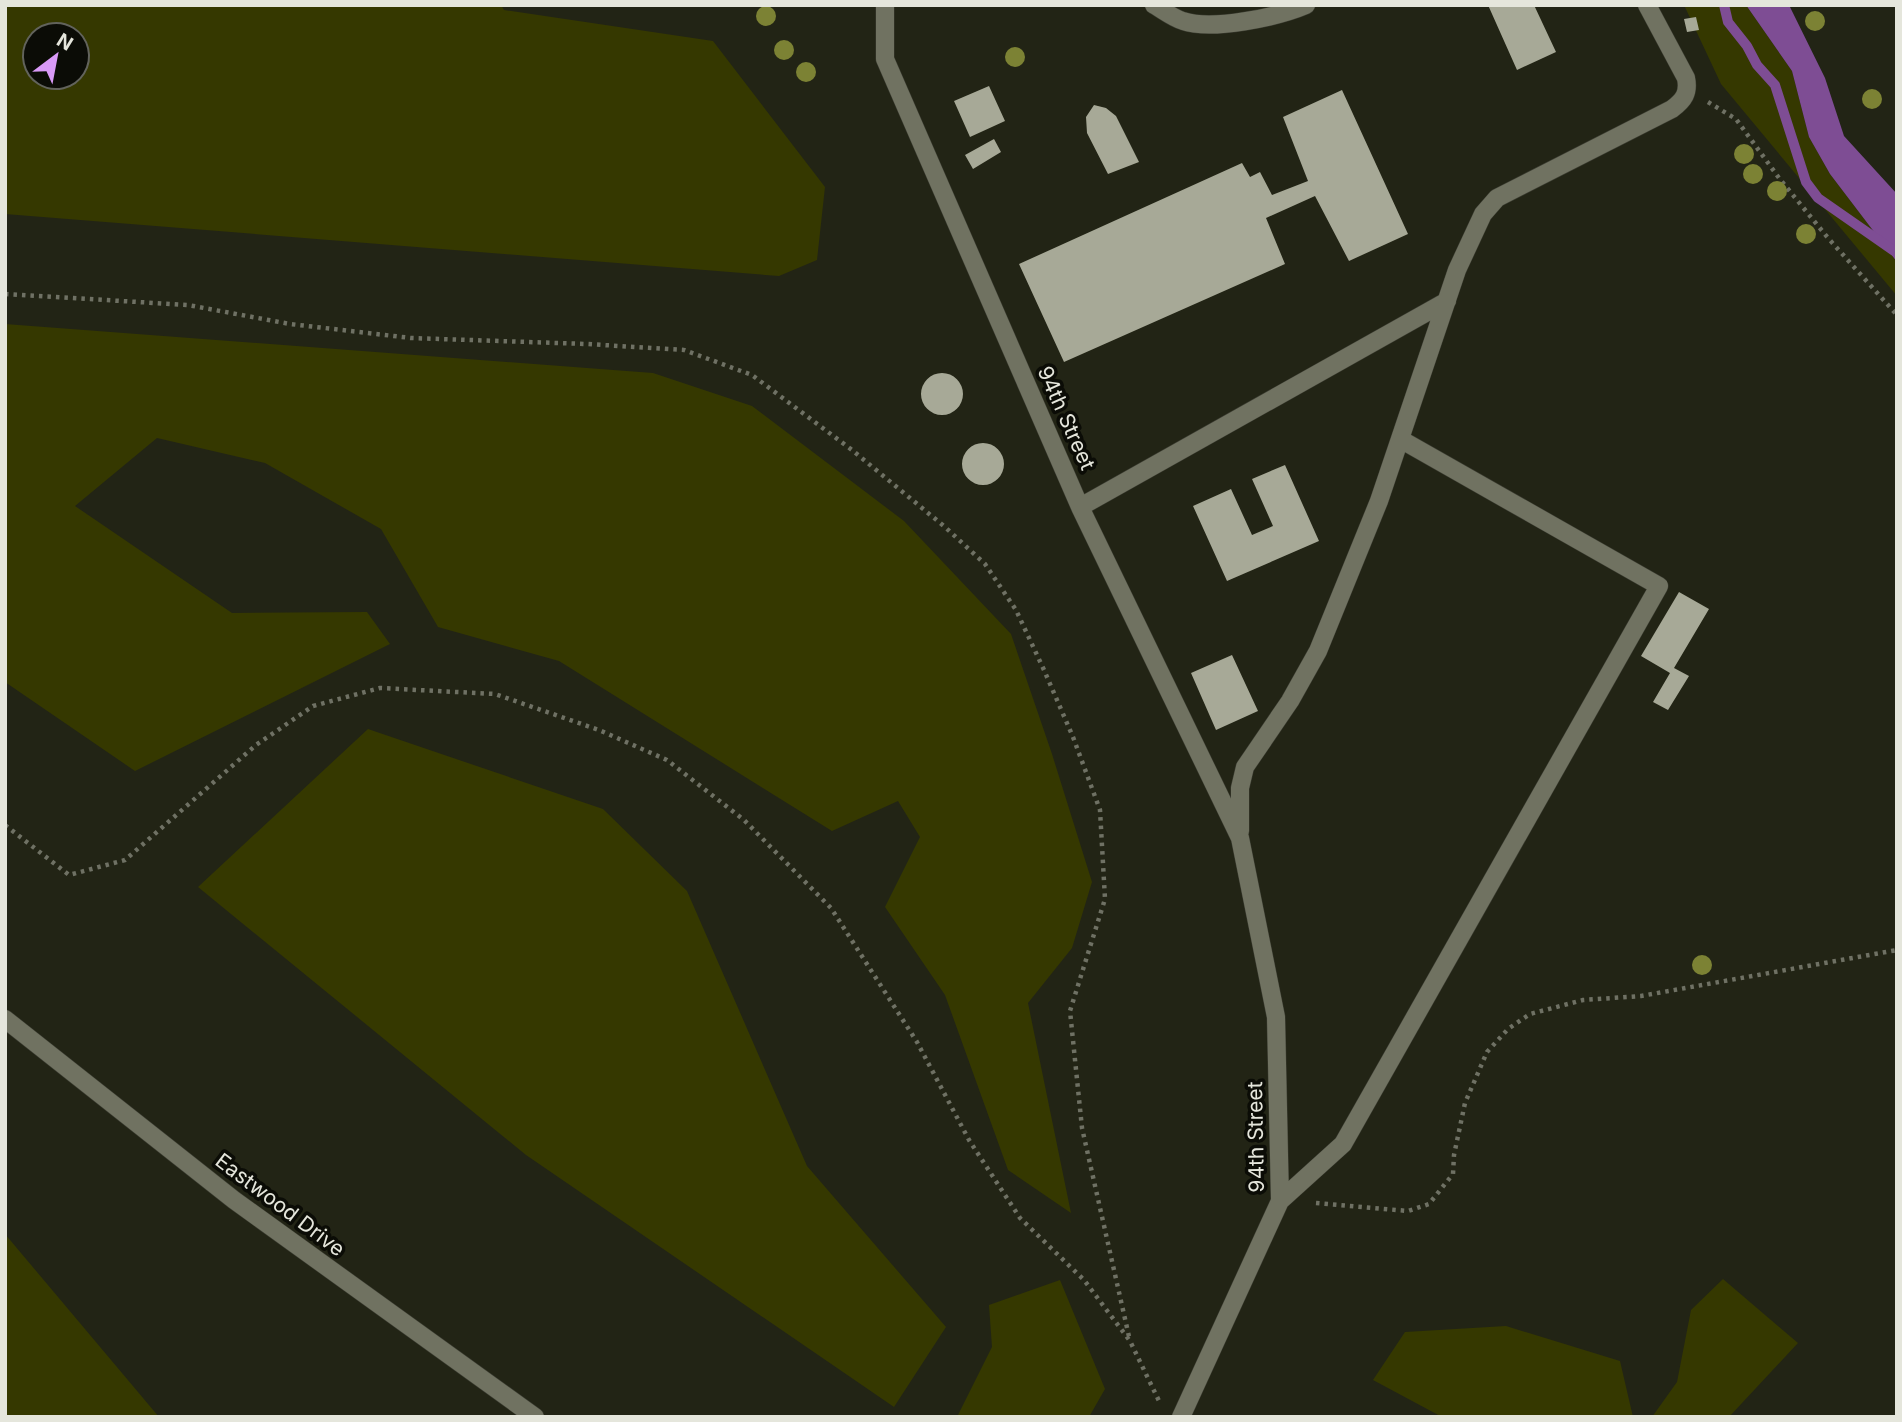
<svg xmlns="http://www.w3.org/2000/svg" width="1902" height="1422" font-family="Inter,sans-serif">
  <style>
    .green { fill: #353800; fill-rule: evenodd }
    .water { fill: #7e4d94 }
    .lines { fill: none; stroke-linecap: round; stroke-linejoin: round }
    .stream { stroke: #7e4d94; stroke-width: 10 }
    .building { fill: #a7a997 }
    .minor-casing { stroke: #3c3d32; stroke-width: 19 }
    .path { stroke: #6f7164; stroke-width: 4.5; stroke-dasharray: 3.5 5; stroke-linecap: butt }
    .minor { stroke: #707261; stroke-width: 18 }
    .tree { fill: #7c8234 }
    .labels { text-anchor: middle; stroke-width: 7; stroke-linejoin: round; paint-order: stroke }
    .street-label { font-size: 21px; fill: #e5e6dc; stroke: #0b0c06 }
  </style>
  <rect width="100%" height="100%" fill="#222415"/>
  <path class="green" d="M5,5H501L504,10L713,41L825,187L817,260L779,276L5,214ZM77,35V77H35V35Z
    M1684,5H1746L1792,71L1809,137L1830,174L1897,262V296L1721,84Z
    M5,324L653,373L752,406L904,521L1011,634L1052,754L1092,882L1072,948L1028,1003L1071,1213L1008,1170L945,995L885,907L920,837L898,801L832,831L559,661L438,627L381,529L265,463L157,438L75,506L232,613L367,612L390,644L135,771L5,682Z
    M368,729L603,809L687,891L807,1166L946,1327L894,1407L526,1155L198,887Z
    M5,1234L159,1417H5Z
    M1723,1279L1798,1343L1729,1417H1652L1677,1382L1691,1310Z
    M1060,1280L1105,1389L1089,1417H957L992,1347L989,1305Z
    M1506,1326L1620,1361L1633,1417H1442L1373,1380L1405,1332Z"/>
  <path class="water" d="M1746,5H1789L1825,78L1844,136L1897,194V262L1830,174L1809,137L1792,71Z"/>
  <g class="lines">
    <path class="stream" d="M1724,5L1728,22L1747,46L1757,65L1775,85L1806,182L1818,198L1897,253"/>
  </g>
  <path class="building" d="M1488,5H1534L1556,52L1517,70Z
    M1696,17L1699,30L1687,32L1684,19Z
    M989,86L1005,121L970,137L954,101Z
    M1342,90L1408,234L1349,261L1315,196L1266,218L1285,264L1064,362L1019,264L1242,163L1250,177L1260,172L1272,195L1308,181L1283,117Z
    M1094,105L1106,108L1116,116L1139,162L1108,174L1087,133L1086,117Z
    M994,139L1001,152L973,169L965,155Z
    M921 394a21 21 0 1 1 42 0a21 21 0 1 1-42 0Z
    M962 464a21 21 0 1 1 42 0a21 21 0 1 1-42 0Z
    M1285,465L1319,541L1227,581L1193,506L1231,489L1252,535L1273,526L1252,479Z
    M1679,592L1709,609L1674,668L1689,676L1668,710L1653,702L1670,673L1641,656Z
    M1232,655L1258,711L1216,730L1191,673Z"/>
  <g class="lines">
    <defs>
      <path id="minor" d="M885,5V59L1080,507L1240,838L1276,1017L1280,1201L1181,1417
        M1154,5C1163,10 1173,18 1183,21C1212,31 1278,17 1306,5
        M1080,507L1447,301
        M1240,831V788L1245,767L1290,701L1318,651L1379,501L1457,270L1483,214L1497,198L1672,109C1684,100 1689,93 1686,78L1647,5
        M5,1019L234,1200L535,1417
        M1280,1201L1343,1144L1659,586L1400,439"/>
    </defs>
    <use href="#minor" class="minor-casing"/>
    <path class="path" d="M1708,102L1736,119L1779,178L1828,238L1897,315
      M5,294L188,305L290,324L411,338L587,344L684,350L752,375L852,450L945,527L985,564L1016,610L1044,670L1073,737L1100,810L1105,899L1070,1011L1082,1128L1130,1341
      M5,825L69,875L125,860L256,745L313,706L380,688L495,694L599,730L667,760L744,820L831,908L917,1042L969,1140L1020,1218L1084,1280L1130,1341L1160,1403
      M1316,1203L1408,1211L1429,1204L1453,1174L1454,1155L1465,1103L1487,1052L1508,1029L1530,1014L1583,1000L1641,996L1897,950"/>
    <use href="#minor" class="minor"/>
  </g>
  <g class="tree">
    <circle cx="766" cy="16" r="10"/>
    <circle cx="1815" cy="21" r="10"/>
    <circle cx="784" cy="50" r="10"/>
    <circle cx="1015" cy="57" r="10"/>
    <circle cx="806" cy="72" r="10"/>
    <circle cx="1872" cy="99" r="10"/>
    <circle cx="1744" cy="154" r="10"/>
    <circle cx="1753" cy="174" r="10"/>
    <circle cx="1777" cy="191" r="10"/>
    <circle cx="1806" cy="234" r="10"/>
    <circle cx="1702" cy="965" r="10"/>
  </g>
  <g class="labels">
    <g class="street-label">
      <text transform="translate(1066 418) rotate(66)" y="7">94th Street</text>
      <text transform="translate(1256 1137) rotate(-91)" y="7">94th Street</text>
      <text transform="translate(280 1205) rotate(37)" y="7">Eastwood Drive</text>
    </g>
  </g>
  <rect width="1902" height="1422" fill="none" stroke="#e5e6dc" stroke-width="14"/>
  <g transform="translate(56 56) rotate(32)"><circle r="33" fill="#0b0c06" stroke="#62635c" stroke-width="2"/>
  <path d="M0-5L12 26L0 18L-12 26Z" fill="#d99af7"/>
  <text y="-10" font-size="19" font-weight="bold" text-anchor="middle" fill="#e5e6dc">N</text>
  </g>
</svg>
